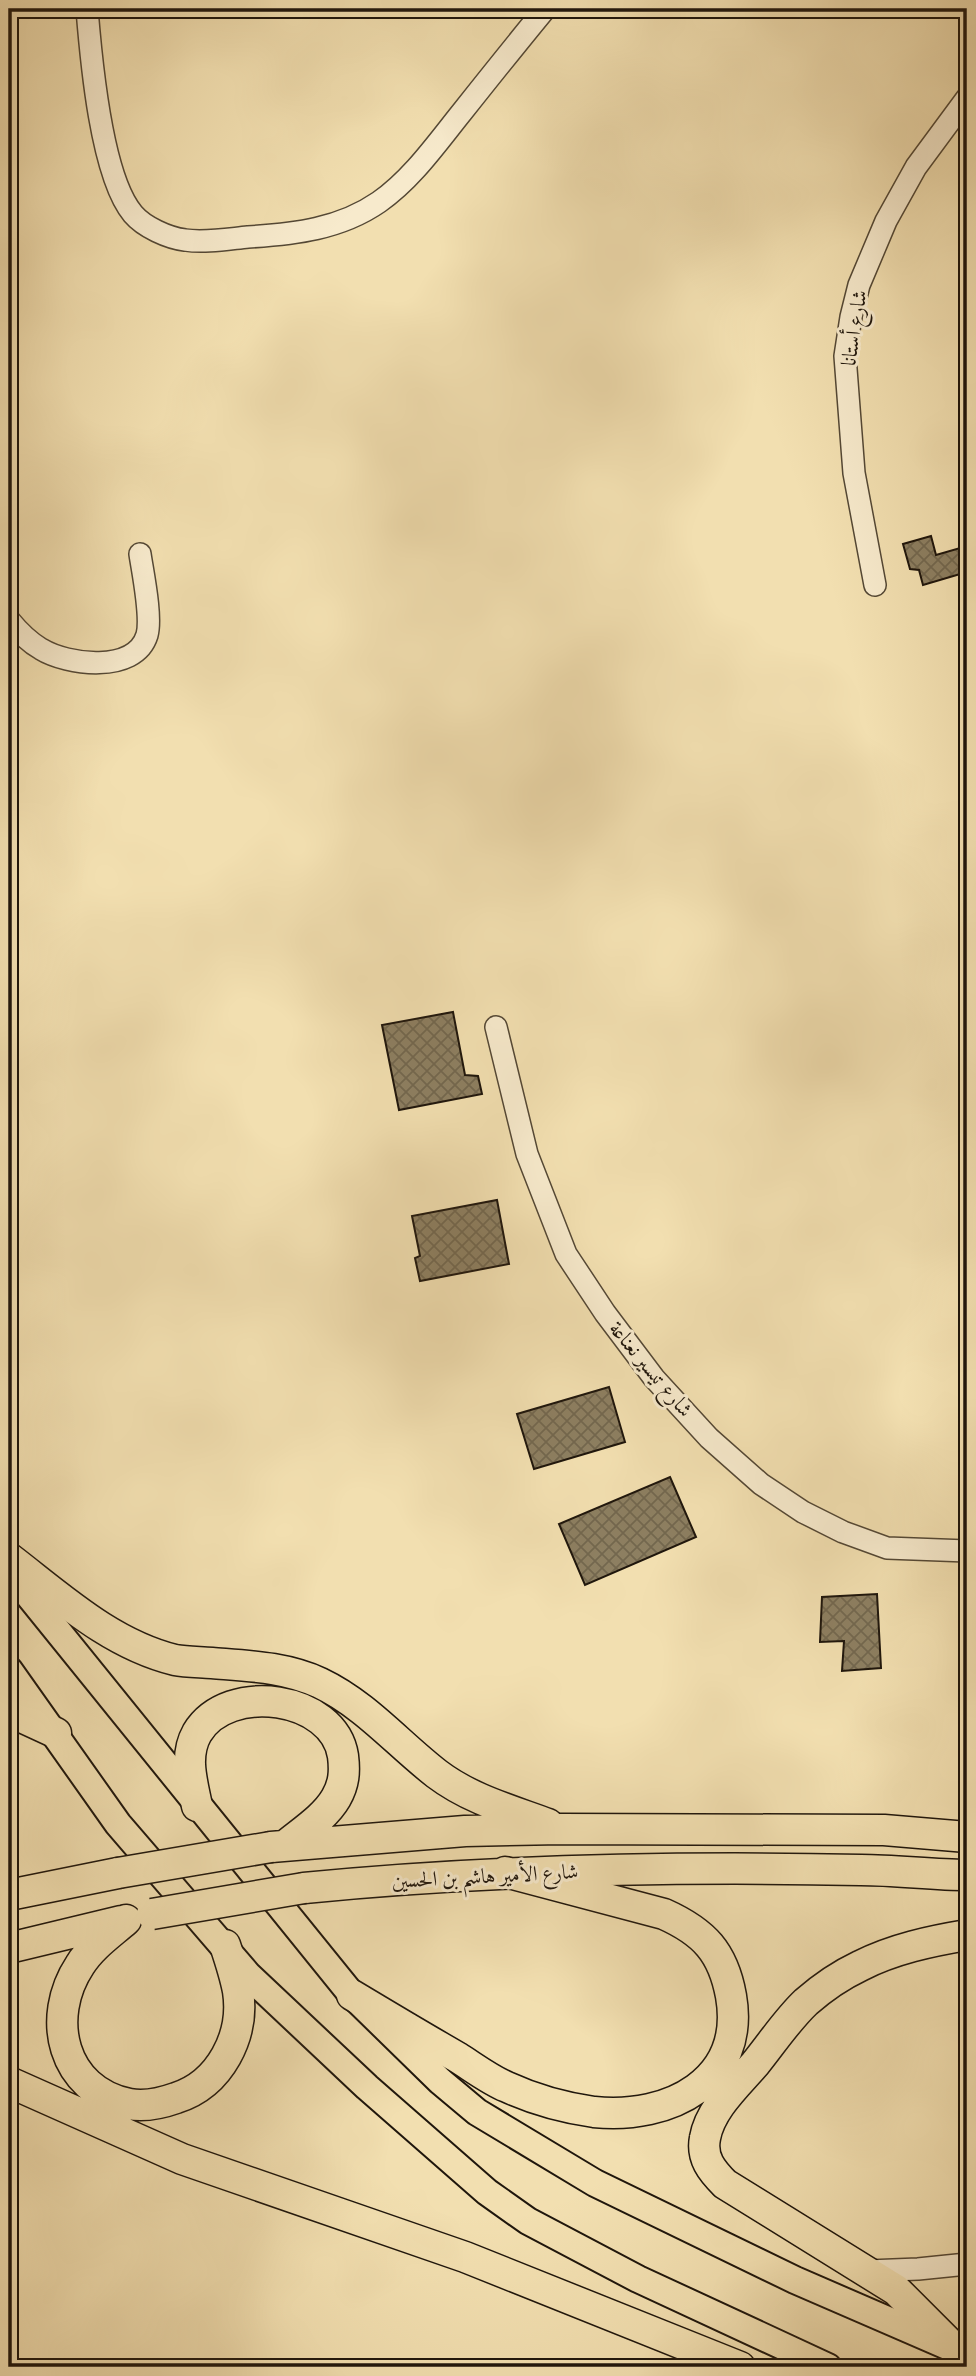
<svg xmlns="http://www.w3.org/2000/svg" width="976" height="2376" font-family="'IM FELL French Canon',Amiri,serif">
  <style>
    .building { fill: url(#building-cross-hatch); stroke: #1f160c; stroke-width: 2 }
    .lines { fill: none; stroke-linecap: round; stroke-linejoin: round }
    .minor-casing { stroke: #544835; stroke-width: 24 }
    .major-casing { stroke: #1f160c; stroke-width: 30 }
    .highway-casing { stroke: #1f160c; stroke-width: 33 }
    .minor { stroke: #f7eacc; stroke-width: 21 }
    .major { stroke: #f2dfb0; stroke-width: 26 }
    .highway { stroke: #f2dfb0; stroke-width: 30 }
    .highway-bridge-casing { stroke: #1f160c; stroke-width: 33; stroke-linecap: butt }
    .highway-bridge { stroke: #f2dfb0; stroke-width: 30 }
    .labels { text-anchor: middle; stroke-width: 6; stroke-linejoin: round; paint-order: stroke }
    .street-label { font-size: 21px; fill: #1f160c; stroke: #f7eacc }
  </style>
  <defs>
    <pattern id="building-cross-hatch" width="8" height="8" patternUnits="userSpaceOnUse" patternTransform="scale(1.75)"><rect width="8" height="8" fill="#8d7f61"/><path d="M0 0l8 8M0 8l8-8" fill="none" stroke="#73674e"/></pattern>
  </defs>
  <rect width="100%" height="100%" fill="#f2dfb0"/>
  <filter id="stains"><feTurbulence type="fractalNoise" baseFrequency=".00286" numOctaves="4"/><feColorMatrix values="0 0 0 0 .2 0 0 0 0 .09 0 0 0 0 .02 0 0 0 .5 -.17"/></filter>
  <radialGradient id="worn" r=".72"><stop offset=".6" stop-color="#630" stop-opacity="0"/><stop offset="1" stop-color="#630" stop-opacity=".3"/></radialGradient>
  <path class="building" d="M931,536L936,555L967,546V572L923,585L919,570L910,569L903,544Z
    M453,1012L465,1075L478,1076L482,1094L399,1110L382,1025Z
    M497,1200L509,1264L420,1281L415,1258L420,1256L412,1216Z
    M609,1387L625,1442L534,1469L517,1414Z
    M670,1477L696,1537L585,1585L559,1524Z
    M877,1594L881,1668L842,1671L844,1641L820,1642L822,1597Z"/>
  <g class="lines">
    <defs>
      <path id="minor" d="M87,9C91,59 101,176 133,214C144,227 168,238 185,240C205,243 228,239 248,237C295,234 340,229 379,202C412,179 437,143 462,112C489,78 517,43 545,9
        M875,585L854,473L845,356L851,317L859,285L886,221L916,167L967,98
        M9,620C18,631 29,642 41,649C67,665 135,674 147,635C152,617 143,574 140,554
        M496,1027L527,1154L566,1254L605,1313L654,1378L709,1438L761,1484L803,1512L843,1532L887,1548L967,1551
        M868,2271L918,2269L967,2264"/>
      <path id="major" d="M9,1571L352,1995L440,2081L477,2112L595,2183L795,2280L952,2348
        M9,1670L118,1824L248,1975L367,2087L487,2192L528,2221L638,2279L828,2367"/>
      <path id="highway" d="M9,1558C60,1597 110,1644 175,1660C186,1662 199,1662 212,1663C249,1666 286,1667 320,1683C366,1705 398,1744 437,1774C470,1799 510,1810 548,1824
        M9,1714L17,1715L56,1733
        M197,1806C192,1781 184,1756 197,1733C228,1681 334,1696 343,1756C345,1772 344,1784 336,1798C325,1817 303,1831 286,1845
        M271,1847L465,1831L561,1829L884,1830L967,1837
        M304,1888C489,1870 675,1866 861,1870C897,1870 932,1875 967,1875
        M9,1895L118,1873
        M126,1920C110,1934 91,1947 80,1965C45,2018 62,2090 129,2104C145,2107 162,2103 176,2098C220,2084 245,2036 238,1991C235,1975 230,1960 225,1945
        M9,1948L121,1921
        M352,1995C387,2016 422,2037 457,2057C473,2067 490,2080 507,2087C533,2099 566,2108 594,2112C669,2120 746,2081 731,1996C723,1952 704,1932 664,1914L505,1872
        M9,2082L182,2159L465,2257L740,2367
        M956,2350L896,2290L725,2184C712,2171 701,2158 705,2138C710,2109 737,2085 755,2064C772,2043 787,2020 806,2002C822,1988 841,1975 860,1966C893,1949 931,1941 967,1935"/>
    </defs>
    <use href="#minor" class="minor-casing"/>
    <use href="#major" class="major-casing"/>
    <use href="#highway" class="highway-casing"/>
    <use href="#minor" class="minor"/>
    <use href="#major" class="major"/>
    <use href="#highway" class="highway"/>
    <defs>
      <path id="highway-bridge" d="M118,1873L271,1847
        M152,1914L304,1888"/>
    </defs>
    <use href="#highway-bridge" class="highway-bridge-casing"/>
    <use href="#highway-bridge" class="highway-bridge"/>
  </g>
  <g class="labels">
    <g class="street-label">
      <text transform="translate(854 328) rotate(-81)" y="7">شارع أستانا</text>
      <text transform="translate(651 1369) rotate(50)" y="7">شارع تيسير نعناعة</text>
      <text transform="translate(485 1876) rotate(-3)" y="7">شارع الأمير هاشم بن الحسين</text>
    </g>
  </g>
  <rect width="976" height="2376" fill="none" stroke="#f2dfb0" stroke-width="35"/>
  <rect x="10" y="10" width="955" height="2355" fill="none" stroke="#1f160c" stroke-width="3.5"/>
  <rect x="18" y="18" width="941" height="2341" fill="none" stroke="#1f160c" stroke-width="2"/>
  <rect width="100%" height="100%" filter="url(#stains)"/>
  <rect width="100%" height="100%" fill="url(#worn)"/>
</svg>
